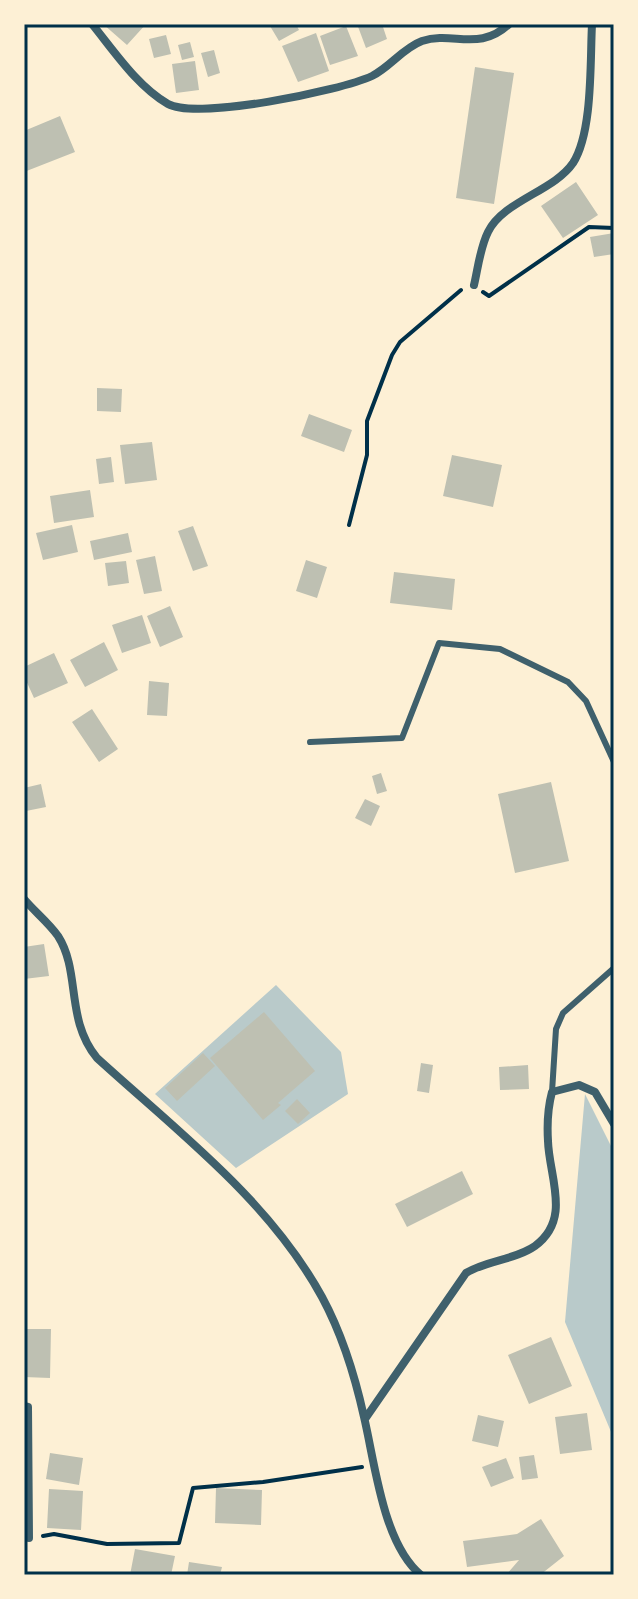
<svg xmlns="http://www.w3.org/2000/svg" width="638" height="1599" font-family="'Open Sans',sans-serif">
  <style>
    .green { fill: #b9caca }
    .building { fill: #bec0b2 }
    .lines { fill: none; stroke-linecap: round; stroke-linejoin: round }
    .path { stroke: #003049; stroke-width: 4 }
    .service { stroke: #3f606c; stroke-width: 6 }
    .minor { stroke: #3f606c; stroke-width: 8 }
    .neatline { fill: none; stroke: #003049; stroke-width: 3 }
  </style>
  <rect width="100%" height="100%" fill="#fdf0d5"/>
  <path class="green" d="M276,985L341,1052L348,1094L236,1168L155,1094Z
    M585,1094L614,1152V1439L565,1322Z"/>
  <path class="building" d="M103,24H146L127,45Z
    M273,24H296L299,30L279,41L270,26Z
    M357,24H382L387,39L366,48Z
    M346,26L358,56L330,65L320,36Z
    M316,33L329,71L298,82L282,46Z
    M166,35L171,54L154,58L149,39Z
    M190,42L194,57L182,60L178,45Z
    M214,50L220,73L208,77L201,53Z
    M195,61L199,90L176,93L172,64Z
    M475,67L514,73L494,204L456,198Z
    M60,116L75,152L24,172V131Z
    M576,182L598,215L563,238L541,206Z
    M614,233V254L594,257L590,237Z
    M97,388L122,389L121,412L97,411Z
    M309,414L352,430L344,452L301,436Z
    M152,442L157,480L125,484L120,445Z
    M452,455L502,465L493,507L443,496Z
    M111,457L114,482L99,484L96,459Z
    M90,490L94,517L54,523L50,496Z
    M72,525L78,552L43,560L36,533Z
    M193,526L208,566L193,571L178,531Z
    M128,533L132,552L94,560L90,541Z
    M155,556L162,591L144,594L136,560Z
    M306,560L327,567L317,598L296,591Z
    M126,561L129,583L108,586L105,563Z
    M394,572L455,579L452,610L390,603Z
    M170,606L183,637L160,647L147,616Z
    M142,615L151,643L122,653L112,625Z
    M104,642L118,670L85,687L70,660Z
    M54,653L68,683L34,698L24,676V667Z
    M149,681L169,683L167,716L147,715Z
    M92,709L118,749L99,762L72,722Z
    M381,773L387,791L377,794L372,776Z
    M551,782L569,861L515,873L498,794Z
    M41,784L46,807L26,811L24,788Z
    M365,799L380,806L371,826L355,818Z
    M44,944L49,976L24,979V947Z
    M264,1012L315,1071L278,1103L281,1105L263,1120L210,1058Z
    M203,1053L215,1066L177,1101L165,1088Z
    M421,1063L433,1065L429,1093L417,1091Z
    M528,1065L529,1089L500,1090L499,1067Z
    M297,1099L310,1113L298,1124L285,1111Z
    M462,1171L473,1194L407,1227L395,1204Z
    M24,1329H51L50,1378L24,1377Z
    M551,1337L572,1386L529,1404L508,1355Z
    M587,1413L592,1450L560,1454L555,1417Z
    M478,1415L504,1421L498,1447L472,1441Z
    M50,1453L83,1458L79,1485L46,1479Z
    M534,1455L538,1478L522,1480L519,1457Z
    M506,1458L514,1478L491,1487L482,1467Z
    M216,1488L262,1490L261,1525L215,1523Z
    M49,1489L83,1491L81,1530L47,1528Z
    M541,1519L564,1556L540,1575H506L519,1560L467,1567L463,1541L517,1534Z
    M135,1549L175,1556L171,1575H130Z
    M189,1562L222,1567L220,1575H187Z"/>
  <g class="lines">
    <path class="path" d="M483,292L489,296L589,227L614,228
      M349,525L367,455V421L392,355L400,342L461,290
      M43,1536L54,1534L107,1544L179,1543L193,1488L263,1482L362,1467"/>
    <path class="service" d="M310,742L402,738L439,643L500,649L568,682L586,701L614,762
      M552,1092L556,1029L563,1013L614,968"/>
    <path class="minor" d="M92,24C114,51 137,86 168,104C197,120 340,91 372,76C390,67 403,48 422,41C453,31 480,52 509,24
      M474,285C478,268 480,248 488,232C503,201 554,191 573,163C593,132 590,61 592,24
      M24,899C34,911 49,923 58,936C81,972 65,1019 97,1058C177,1131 269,1200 322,1297C342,1334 355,1376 364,1417C375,1463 383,1544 421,1575
      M24,1406L28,1407L29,1538
      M365,1419L466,1273C487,1260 515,1260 535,1246C572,1219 549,1177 548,1141C547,1125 548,1107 552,1092L579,1085L595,1092L614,1124"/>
  </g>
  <rect width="638" height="1599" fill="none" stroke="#fdf0d5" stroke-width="52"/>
  <rect x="26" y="26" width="586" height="1547" class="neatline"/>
</svg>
